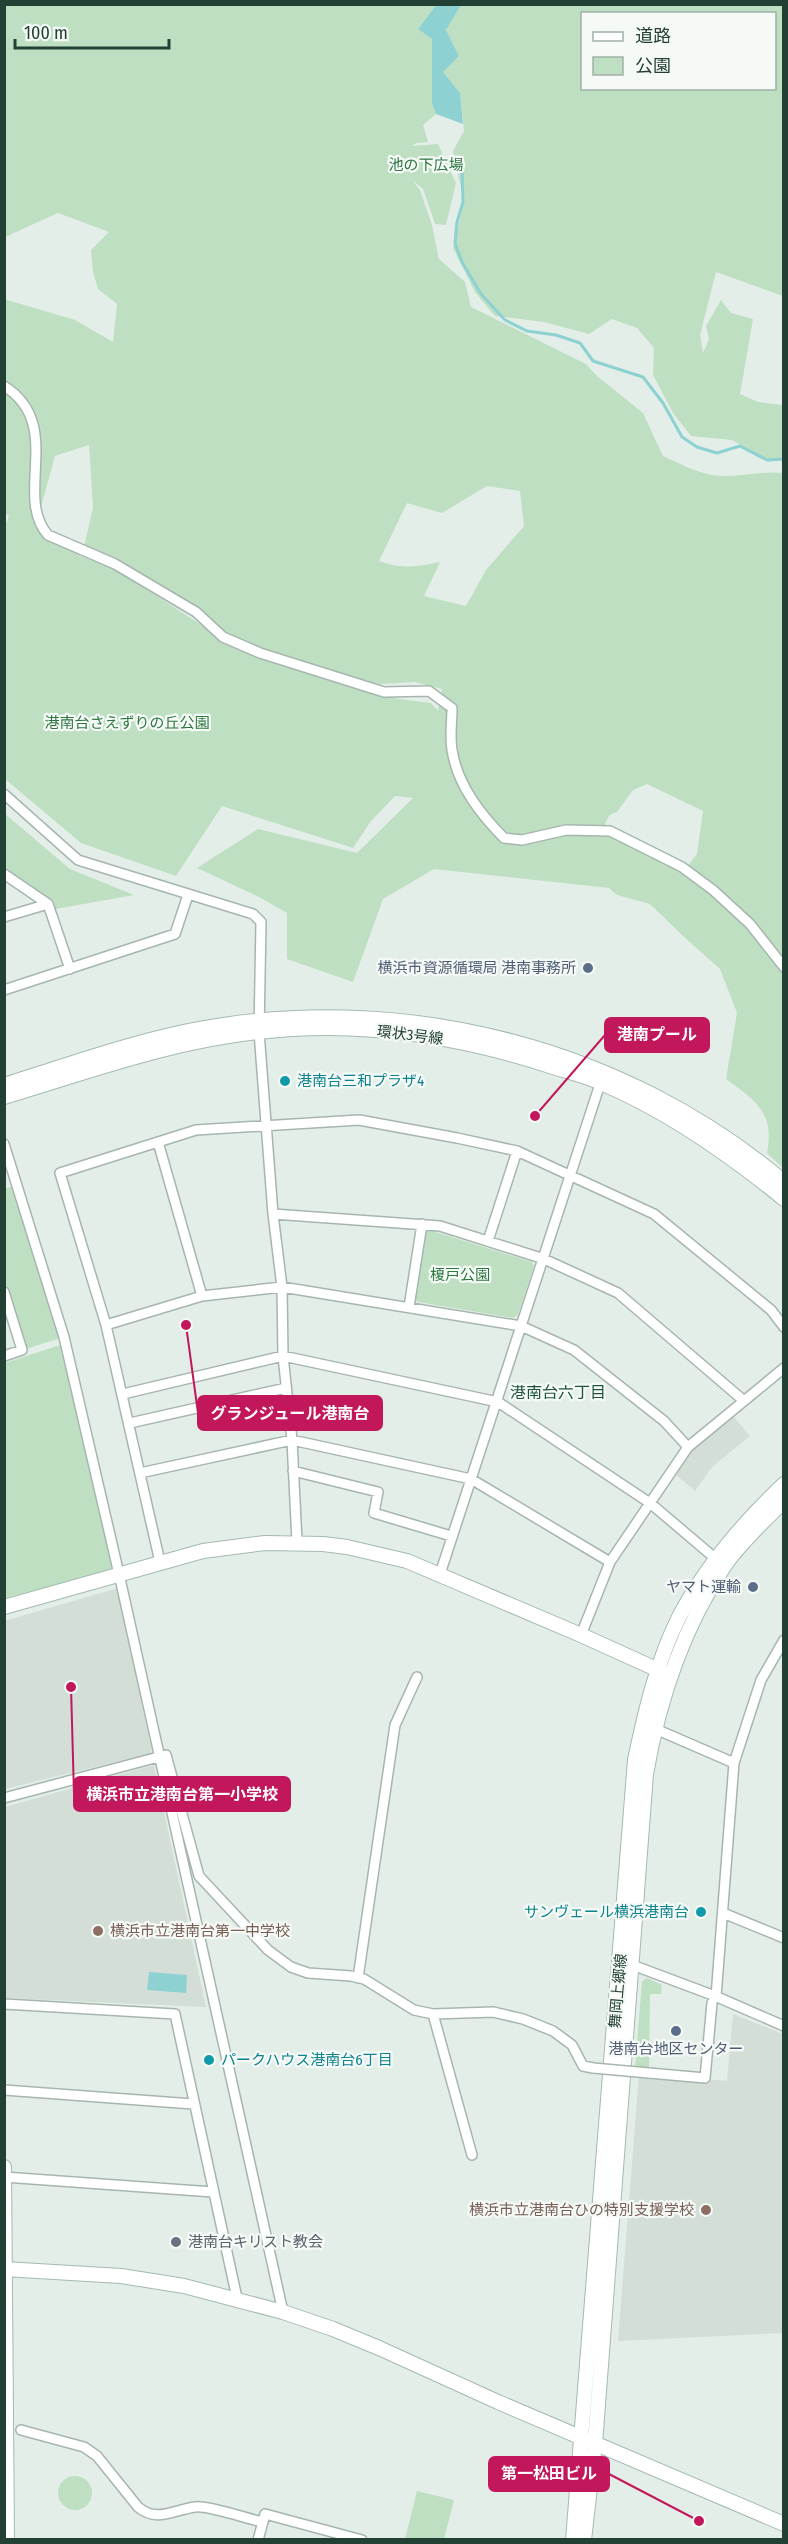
<svg xmlns="http://www.w3.org/2000/svg" width="788" height="2544" font-family="'Fira Sans Condensed','Noto Sans JP',sans-serif">
  <style>
    .built { fill: #d3ded7 }
    .green { fill: #bedfc2; fill-rule: evenodd }
    .water { fill: #8dd1d2 }
    .lines { fill: none; stroke-linecap: round; stroke-linejoin: round }
    .stream { stroke: #8dd1d2; stroke-width: 3 }
    .street-casing { stroke: #a6b6ae; stroke-width: 12 }
    .secondary-casing { stroke: #a3baaf; stroke-width: 16 }
    .street { stroke: #fff; stroke-width: 9 }
    .secondary { stroke: #fff; stroke-width: 14 }
    .street-bridge-casing { stroke: #a6b6ae; stroke-width: 12; stroke-linecap: butt }
    .street-bridge { stroke: #fff; stroke-width: 9 }
    .service-dot { fill: #5c6f8a; stroke: #f5faf7; stroke-width: 2 }
    .culture-dot { fill: #0f9aa8; stroke: #f5faf7; stroke-width: 2 }
    .education-dot { fill: #8d6e63; stroke: #f5faf7; stroke-width: 2 }
    .worship-dot { fill: #6b7280; stroke: #f5faf7; stroke-width: 2 }
    .labels { text-anchor: middle; stroke-width: 4.5; stroke-linejoin: round; paint-order: stroke }
    .park-label { font-size: 15px; fill: #2d7740; stroke: #f5faf7 }
    .service-label { font-size: 15px; fill: #4e5e75; stroke: #f5faf7; text-anchor: end }
    .street-label { font-size: 15px; fill: #234034; stroke: #f5faf7 }
    .culture-label { font-size: 15px; fill: #0d838f; stroke: #f5faf7; text-anchor: start }
    .education-label { font-size: 15px; fill: #785e54; stroke: #f5faf7; text-anchor: start }
    .worship-label { font-size: 15px; fill: #5b616d; stroke: #f5faf7; text-anchor: start }
    .neighbourhood-label { font-size: 16px; fill: #1f523f; stroke: #f5faf7 }
    .leader { fill: none; stroke: #c2185b; stroke-width: 2 }
    .callout-dot { fill: #c2185b; stroke: #f5faf7; stroke-width: 2 }
    .callout { fill: #c2185b; stroke: #c2185b; stroke-width: 2 }
    .callout-label { font-size: 16px; text-anchor: middle; font-weight: bold; fill: #fff }
  </style>
  <rect width="100%" height="100%" fill="#e4eee8"/>
  <path class="built" d="M733,1416L750,1436L712,1467L695,1491L676,1475L692,1450Z
    M118,1588L152,1753L5,1789L4,1621Z
    M154,1765L206,2007L5,1998V1807Z
    M733,2014L783,2034V2333L618,2341L639,2074L727,2081Z"/>
  <path class="green" d="M5,5H436L418,29L432,39V104L436,114L423,125L428,142L417,143L411,146L438,144L456,183L446,225L435,224L423,189L412,180L420,190L432,225L439,259L465,282L471,307L586,364L597,376L643,413L663,456C679,463 695,472 712,475C736,479 760,470 783,473V1168L767,1153C775,1113 756,1101 726,1079L737,1013L720,969L683,936L650,904L617,895L609,888L434,869L383,899L353,982L287,959V913L259,897L197,868L258,829L357,853L413,798L395,796L371,821L353,848L222,806L176,876L81,843L5,779L4,529L9,516L4,513V299L75,320L113,342L117,304L98,289L93,272L91,250L109,232L58,213L5,237ZM89,445L93,508L83,551L113,563L142,579L196,612L223,637L260,653L380,684L415,682L442,689L438,711L431,703L399,699L356,687L254,653L221,638L120,572L78,555L71,546L48,535L40,527L35,512L41,507L55,456ZM487,486L520,491L524,526L486,570L466,606L424,596L440,562C417,567 401,569 379,561L407,503L442,513ZM647,784L703,811L697,854L683,872L605,833C605,824 606,814 617,812L633,790Z
    M461,5H783V296L716,272L700,335L703,353L709,339L706,326L721,300L731,313L753,319L740,394L758,402L783,405V457L770,462L732,440L691,436L673,413L653,375L654,348L637,328L612,319L589,334L544,322L495,316L475,292L453,248L464,201L453,151L464,131L460,93L442,72L459,56L446,30ZM582,14H774V88H582Z
    M4,813L70,869L134,895L50,910L5,874Z
    M17,1185L64,1337L22,1350L5,1292L4,1189Z
    M429,1230L532,1262L534,1266L518,1315L513,1318L418,1302L414,1299L425,1234Z
    M60,1345L113,1569L5,1598V1363Z
    M647,1978L662,1985L661,1994H650L649,2069L635,2068L642,1981Z
    M58 2493a17 17 0 1 1 34 0a17 17 0 1 1-34 0Z
    M417,2491L454,2500L444,2539H405Z"/>
  <path class="water" d="M436,5H461L446,30L459,56L443,72L460,93L463,124L436,114L432,104V39L418,29Z
    M149,1972L187,1975L186,1993L147,1990Z"/>
  <g class="lines">
    <path class="stream" d="M462,169L463,202L457,222L455,243L462,262L481,294L505,320L527,331L556,335L580,343L593,361L643,377L663,403L682,437L697,447L717,453L740,446L767,460L784,459"/>
    <defs>
      <path id="street" d="M4,386C65,424 13,496 48,535L115,564L196,612L223,637L260,653L384,692L429,691L452,708C452,723 449,741 453,755C459,786 482,816 504,838L522,840L566,830L610,831L682,867L713,890L750,924L784,967
        M4,794L78,860L253,914L261,922L259,1032L273,1214L282,1287L283,1356L292,1440L297,1542
        M4,874L48,904
        M4,917L48,904L70,969
        M4,990L175,934L188,895
        M158,1142L202,1296L106,1325L160,1562
        M4,1144L64,1337L119,1574L283,2312
        M273,1214L440,1226L544,1259L618,1293L743,1400
        M488,1241L517,1151
        M4,1292L22,1350L4,1356
        M202,1296L282,1287L521,1326L574,1350L664,1421L688,1447
        M409,1307L422,1224
        M106,1325L60,1173L196,1130L359,1120L457,1138L517,1151L654,1214L771,1310L784,1327
        M123,1394L283,1356L498,1402L650,1503L716,1559
        M130,1423L286,1388
        M293,1471L378,1492L374,1513L451,1536
        M140,1473L292,1440L471,1479L610,1562
        M440,1574L602,1078
        M581,1635L610,1562L688,1447L784,1368
        M651,1727L734,1763
        M4,1798L166,1755L199,1876L268,1950L291,1967L308,1973L351,1976L364,1979L414,2010L433,2014L493,2012L523,2019L553,2031L572,2045L583,2066L593,2068
        M723,1913L784,1938
        M627,1963L715,1996L784,2026
        M358,1978L395,1725L417,1677
        M716,1997L734,1763L761,1680L784,1640
        M4,2004L175,2014L237,2298
        M433,2014L472,2155
        M649,2073L705,2078L712,2003
        M4,2090L193,2104
        M4,2177L213,2192
        M21,2430L84,2447L97,2456L138,2507C157,2523 173,2510 195,2507C207,2505 248,2519 263,2522
        M258,2540L265,2514L362,2540"/>
      <path id="secondary" d="M4,1085C71,1064 137,1040 205,1028C408,992 626,1048 784,1182
        M4,1097C88,1072 172,1041 259,1032C358,1020 459,1036 553,1067C569,1072 586,1076 601,1083C665,1110 730,1155 784,1199
        M4,1607L203,1551L265,1543L323,1544L347,1547L407,1561L581,1635L665,1673
        M4,2167L7,2540
        M4,2269L121,2276L184,2286L283,2312L333,2329L379,2348L498,2402L784,2524
        M573,2540L635,1760C645,1712 657,1661 679,1617C705,1567 743,1523 784,1484
        M584,2540L595,2444L646,1774C659,1699 682,1629 725,1565C741,1542 764,1521 784,1501"/>
    </defs>
    <use href="#street" class="street-casing"/>
    <use href="#secondary" class="secondary-casing"/>
    <use href="#street" class="street"/>
    <use href="#secondary" class="secondary"/>
    <defs>
      <path id="street-bridge" d="M593,2068L649,2073"/>
    </defs>
    <use href="#street-bridge" class="street-bridge-casing"/>
    <use href="#street-bridge" class="street-bridge"/>
  </g>
  <g class="service-dot">
    <circle cx="588" cy="968" r="6"/>
    <circle cx="753" cy="1587" r="6"/>
    <circle cx="676" cy="2031" r="6"/>
  </g>
  <g class="culture-dot">
    <circle cx="285" cy="1081" r="6"/>
    <circle cx="701" cy="1912" r="6"/>
    <circle cx="209" cy="2060" r="6"/>
  </g>
  <g class="education-dot">
    <circle cx="98" cy="1931" r="6"/>
    <circle cx="706" cy="2210" r="6"/>
  </g>
  <circle class="worship-dot" cx="176" cy="2242" r="6"/>
  <g class="labels">
    <g class="park-label">
      <text x="426" y="170">池の下広場</text>
      <text x="127" y="728">港南台さえずりの丘公園</text>
      <text x="460" y="1280">榎戸公園</text>
    </g>
    <g class="service-label">
      <text x="576" y="973">横浜市資源循環局 港南事務所</text>
      <text x="741" y="1592">ヤマト運輸</text>
      <text x="676" y="2054" text-anchor="middle">港南台地区センター</text>
    </g>
    <g class="street-label">
      <text transform="translate(410 1035) rotate(7)" y="5">環状3号線</text>
      <text transform="translate(618 1991) rotate(-85)" y="5">舞岡上郷線</text>
    </g>
    <g class="culture-label">
      <text x="297" y="1086">港南台三和プラザ4</text>
      <text x="689" y="1917" text-anchor="end">サンヴェール横浜港南台</text>
      <text x="221" y="2065">パークハウス港南台6丁目</text>
    </g>
    <g class="education-label">
      <text x="110" y="1936">横浜市立港南台第一中学校</text>
      <text x="694" y="2215" text-anchor="end">横浜市立港南台ひの特別支援学校</text>
    </g>
    <g class="worship-label">
      <text x="188" y="2247">港南台キリスト教会</text>
    </g>
    <g class="neighbourhood-label">
      <text x="558" y="1398">港南台六丁目</text>
    </g>
  </g>
  <path class="leader" d="M535 1116L605 1035M186 1325L198 1413M71 1687L74 1794M699 2521L609 2474"/>
  <g class="callout-dot">
    <circle cx="535" cy="1116" r="6"/>
    <circle cx="186" cy="1325" r="6"/>
    <circle cx="71" cy="1687" r="6"/>
    <circle cx="699" cy="2521" r="6"/>
  </g>
  <g class="callout">
    <rect x="605" y="1018" width="104" height="34" rx="6"/>
    <rect x="198" y="1396" width="184" height="34" rx="6"/>
    <rect x="74" y="1777" width="216" height="34" rx="6"/>
    <rect x="489" y="2457" width="120" height="34" rx="6"/>
  </g>
  <g class="callout-label">
    <text x="657" y="1040">港南プール</text>
    <text x="290" y="1419">グランジュール港南台</text>
    <text x="182" y="1800">横浜市立港南台第一小学校</text>
    <text x="549" y="2479">第一松田ビル</text>
  </g>
  <rect width="788" height="2544" fill="none" stroke="#234034" stroke-width="12"/>
  <rect x="581" y="12" width="195" height="78" fill="#f5faf7" stroke="#a1b0a9" stroke-width="1.5"/>
  <rect x="593" y="32" width="30" height="9" fill="#ffffff" stroke="#a1b0a9" stroke-width="1.5"/>
  <text x="635" y="42" font-size="18" fill="#234034">道路</text>
  <rect x="593" y="57" width="30" height="18" fill="#bedfc2" stroke="#a1b0a9" stroke-width="1.5"/>
  <text x="635" y="72" font-size="18" fill="#234034">公園</text>
  <path d="M15 39v9h154v-9" fill="none" stroke="#234034" stroke-width="3"/>
  <text x="24" y="39" font-size="18" fill="#234034" stroke="#f5faf7" stroke-width="4.5" paint-order="stroke">100 m</text>
</svg>
